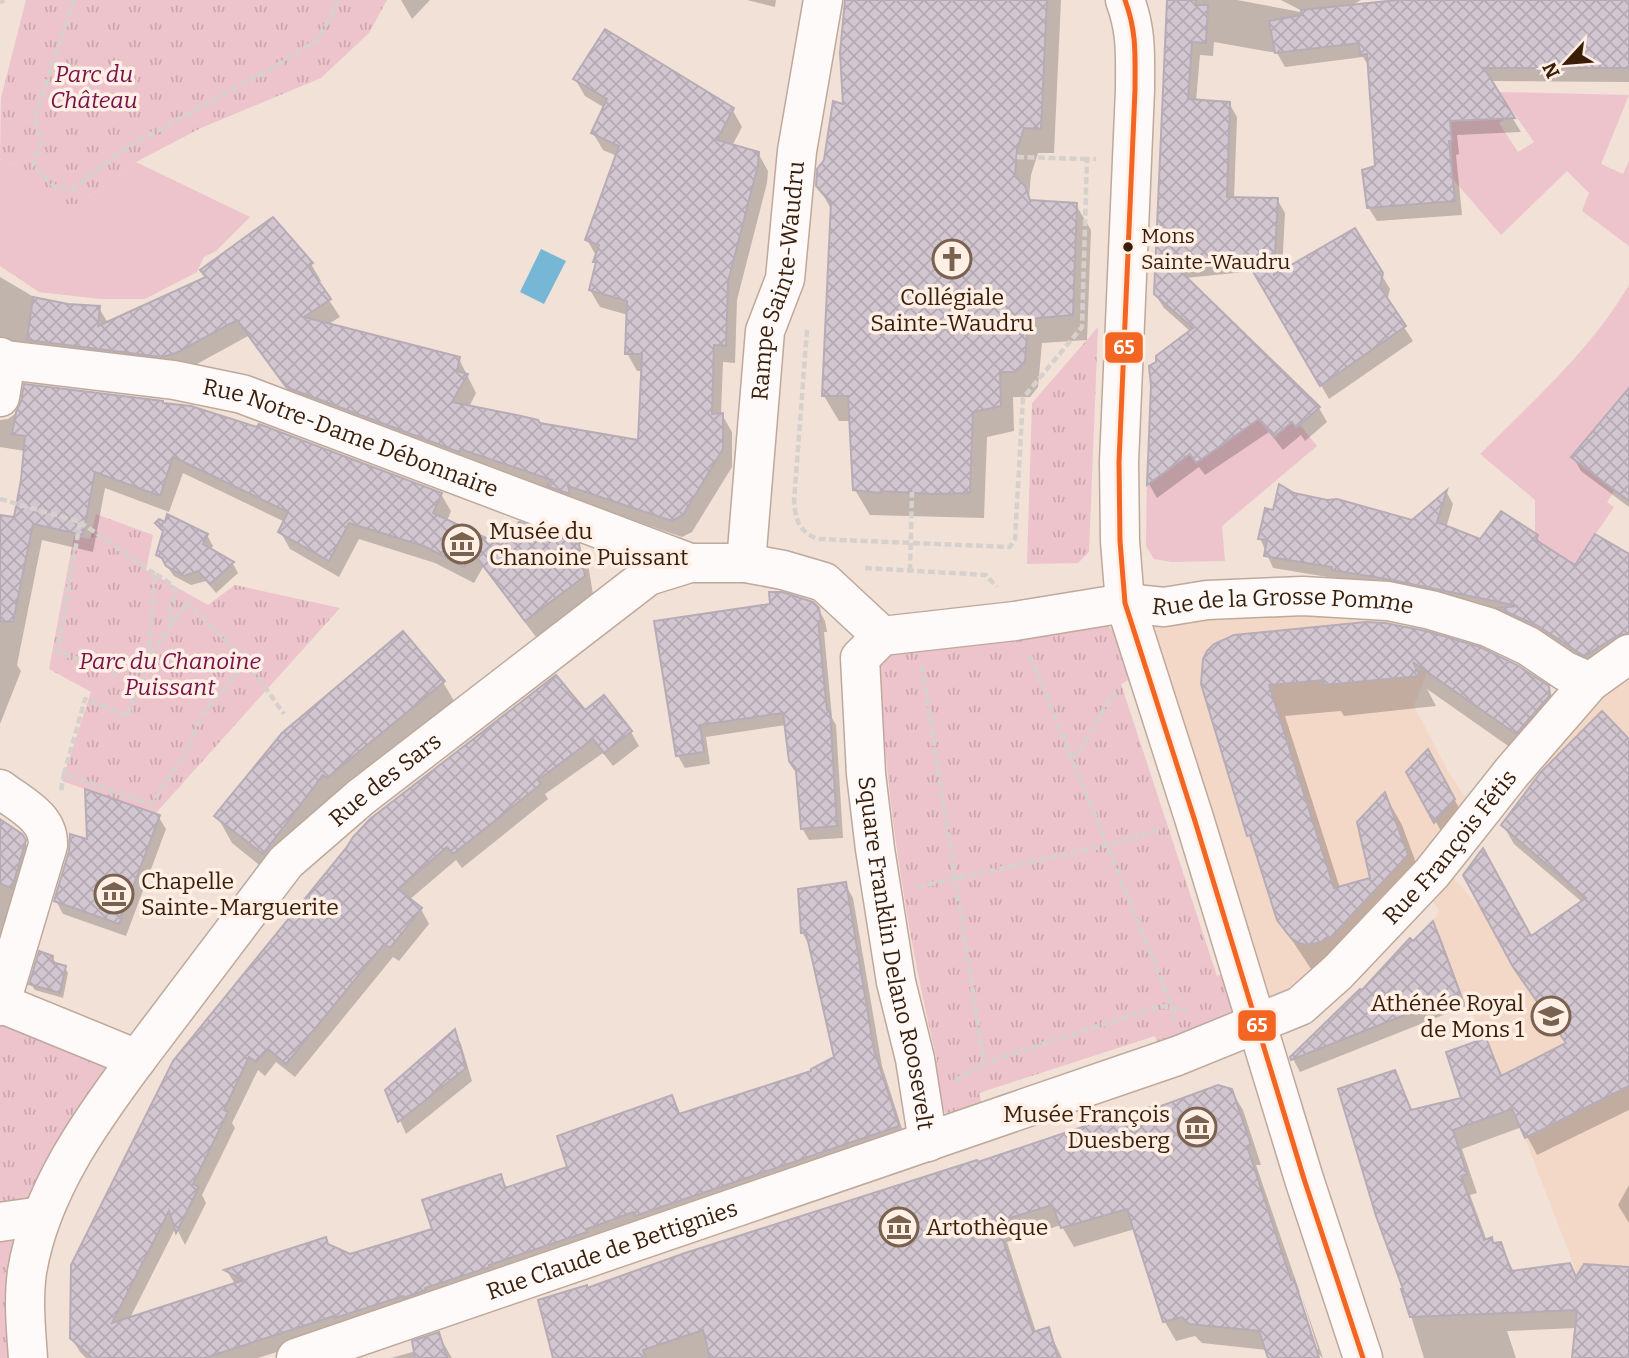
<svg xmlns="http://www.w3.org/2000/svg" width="1629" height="1358" font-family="Bitter,serif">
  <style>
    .built { fill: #f3d8c8 }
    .grass { fill: #edc3cc; fill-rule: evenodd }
    .park { fill: url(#park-tufts) }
    .water { fill: #77b7d6 }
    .shadow { fill: #0003 }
    .building { fill: url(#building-cross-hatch); stroke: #b7acb5; stroke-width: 2 }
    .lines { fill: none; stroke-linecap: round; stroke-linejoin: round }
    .street-casing { stroke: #bea99b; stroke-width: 41 }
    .secondary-casing { stroke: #bea99b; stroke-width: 41 }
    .path { stroke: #d7d1ce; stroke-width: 4.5; stroke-dasharray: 7 3.5; stroke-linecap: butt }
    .street { stroke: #fdfaf9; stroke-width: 38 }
    .secondary { stroke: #fdfaf9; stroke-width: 38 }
    .bus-1-casing { stroke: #ffefe5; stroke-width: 10 }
    .bus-1 { stroke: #f26522; stroke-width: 5 }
    .bus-dot { fill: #3a1e09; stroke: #ffefe5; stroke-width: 2.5 }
    .labels { text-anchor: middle; stroke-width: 7; stroke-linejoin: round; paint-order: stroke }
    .bus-label { font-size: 21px; fill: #3a1e09; stroke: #ffefe5; text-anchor: start }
    .park-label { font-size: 23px; font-style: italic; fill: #7a114a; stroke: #ffefe5 }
    .street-label { font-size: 23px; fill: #3a1e09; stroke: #ffefe5 }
    .poi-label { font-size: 23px; fill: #3a1e09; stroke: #ffefe5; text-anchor: start }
    .line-badge { stroke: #ffefe5; stroke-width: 2.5 }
    .badge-label { font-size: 19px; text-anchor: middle; font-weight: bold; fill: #fff }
  </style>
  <defs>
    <pattern id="park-tufts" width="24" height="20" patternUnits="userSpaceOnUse" patternTransform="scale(1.75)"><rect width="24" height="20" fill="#edc3cc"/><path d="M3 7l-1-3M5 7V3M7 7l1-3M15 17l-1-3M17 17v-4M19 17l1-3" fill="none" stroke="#cca7ae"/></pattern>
    <pattern id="building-cross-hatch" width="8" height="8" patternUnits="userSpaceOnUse" patternTransform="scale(1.75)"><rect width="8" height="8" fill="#d2c7d1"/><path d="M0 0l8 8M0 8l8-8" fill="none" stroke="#b5aab2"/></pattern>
  </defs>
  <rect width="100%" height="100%" fill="#f2e1d7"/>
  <path class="built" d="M1303,596L1393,621L1401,667L1414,668L1427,672L1414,706L1448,771L1462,793L1482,811L1441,864L1482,910L1511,962L1534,940L1539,931L1584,899L1562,877L1538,799L1512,772L1629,654V1358H1572L1580,1287L1573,1263L1486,1038L1460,993L1433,921L1439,911L1422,884L1256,1024L1125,603Z"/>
  <path class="grass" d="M1499,92L1629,95L1601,164L1623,174L1629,161V246L1582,211L1589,193L1567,171L1501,235L1453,179L1450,122L1479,119L1499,101ZM1511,109L1534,142L1518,152L1499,123L1512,114L1509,111Z
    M0,159L5,163L15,164L58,204H76L92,195L136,162L250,217L216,251L204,257L197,272L145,299H100L39,292L0,266Z
    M1629,285V414L1615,405L1571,457L1615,490L1607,502L1614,507L1580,557L1564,575L1535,541V500L1480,454C1533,401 1591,350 1629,285Z
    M1250,407L1292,422L1297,428L1300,425L1317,446L1222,526L1225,561L1172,562L1154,559L1146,546L1147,466L1161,475L1190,455L1195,462Z"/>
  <path class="park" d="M26,0H387L369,33L321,78L201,128L136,162L92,195L76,204H57L15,164L5,163L0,159L1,98Z
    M1098,327L1089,552L1078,563L1027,564L1032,403Z
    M96,514L153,535L146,570L208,605L235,585L340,608L155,814L62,781L91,692L49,669L74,536L90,539Z
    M1106,624L1116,633L1130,679L1121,684L1217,976L1226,973L1234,1013L1161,1054L1155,1036L979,1093L984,1112L949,1115L938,1107L926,1064L937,1061C906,929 884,789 879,654Z
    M0,1006L137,1059L64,1170L28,1358H0Z"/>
  <path class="water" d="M541,249L566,261L544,304L520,292Z"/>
  <path class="shadow" d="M401,0H430L412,19Z
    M747,0H776L775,7Z
    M846,0H1061L1054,153H1038L1031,175L1029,197L1032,202L1076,205L1091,230L1087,340L1042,343L1038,387L1030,397H1013L1014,431L987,437L984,518L870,515L855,490L851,421H839L824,396L832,211L818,185L844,106Z
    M1169,0H1237L1306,13L1281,0H1361L1351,6L1415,0H1629V82L1490,81L1521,132L1457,135L1459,154L1456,155L1462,215L1377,221L1368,207L1377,168L1370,68L1363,57L1285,67L1277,53L1214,42L1213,56L1200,55L1196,101L1229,103L1237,117L1234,199H1277L1285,213L1282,272L1381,274L1390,289L1387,301L1413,341L1329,399L1255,271L1185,278L1319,408L1327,422L1305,441L1301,435L1283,450L1269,432L1205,475L1199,467L1157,498L1149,484L1153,386L1191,332L1164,308L1155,294Z
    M575,79L732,109L742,127L732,146L758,153L768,171L767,183L737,300L735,363L723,362L721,413L732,432V467L692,532L682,537L298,404L248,336L186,370L0,355V277L39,300L68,306L99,308L108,323L208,278L273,219L311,264L321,281L318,283L340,317L327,325L459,359L476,393L469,407L539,425L640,442L643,371H637L627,353L628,315L600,307L590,290L597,257L587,240L617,156L603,150L593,133L605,108L585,96Z
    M164,405L441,494L451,511L447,521L501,547L578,546L588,564L593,594L536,637L483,567L474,583L435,563L359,539L339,577L290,549L280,531L285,522L183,473L169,512L105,488L93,552L42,540L17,665L21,671L0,724V516L15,519L25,451L0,447V420L8,419L18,412Z
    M1629,417V507L1581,471L1573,457Z
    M1447,493L1453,504L1446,528L1480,541L1536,536L1542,547L1575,567L1629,556V647L1592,667L1507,620L1503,613L1340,579L1273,568L1260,538L1274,512L1293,495L1413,522Z
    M157,523L207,535L213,546L210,551L233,564L238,573L216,593L206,581L191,585L174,576L158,554L164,534Z
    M818,609L825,621L827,632H824L832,718L836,725L843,838L809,840L802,828L798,773L786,725L706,737L710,764L685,768L678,756L656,623Z
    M1366,623L1547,687L1565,719L1534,764L1427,689L1436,706L1344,716L1341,711L1285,716L1340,888L1372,879L1385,795L1402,825L1425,887L1327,975L1311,969L1278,919L1203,684Z
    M443,682L458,708L278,880L232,843L217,816Z
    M584,712L631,732L639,746L613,766L603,753L545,794L548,799L462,868L456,860L409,900L421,909L429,924L399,961L393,957L295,1077L276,1062L265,1076L258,1070L232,1123L235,1128L202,1195L206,1203L185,1245L176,1227L129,1320L235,1284L227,1271L329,1246L350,1256L434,1230L500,1176L508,1189L569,1168L672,1097L681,1115L813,1072L836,1058L810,947L802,932L845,884L853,898L882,1066L906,1141L496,1282L258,1358H86L80,1352L71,1337L174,1062Z
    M1629,742V1110L1537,1155L1522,1127L1462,1149L1477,1193L1470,1195L1487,1241L1491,1239L1494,1245L1500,1244L1514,1272L1570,1265L1577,1279L1629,1269V1358H1574L1576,1328L1507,1331L1516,1358H1424L1403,1290H1405L1394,1072L1413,1111L1463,1099L1485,1040L1503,1077L1567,1044L1515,966L1531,938L1582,902L1514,844L1503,825Z
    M1408,772L1447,786L1474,835L1455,856Z
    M158,816L166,829L126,936L63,914L56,901L88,841Z
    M0,821L21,835L31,853L0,976Z
    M1433,924L1440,936L1466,1006L1300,1072L1292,1057Z
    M52,957L56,963L65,968L68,973L63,998L35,990L31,984Z
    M454,1032L461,1044L472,1081L406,1134L387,1090Z
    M1231,1090L1243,1110L1261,1165H1256L1300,1293L1295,1288L1315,1350L1318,1349L1301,1294L1323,1358L1317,1353L1318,1358H1269L1267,1350L1202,1343L1195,1336L1176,1341L1165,1322L1135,1229L1074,1247L1061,1225L1007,1242L1036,1332L1048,1329L1062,1358H556L588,1290L684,1256L1126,1115L1127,1117L1153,1111Z
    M1629,1185V1223L1618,1205Z
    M438,1334L452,1358H391L416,1351Z"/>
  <path class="building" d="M845,0H1047L1041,129L1024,128L1017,149L1015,176L1025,186L1030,200L1077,203L1073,315L1028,319L1025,362L1015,372H1000L1001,406L973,412L970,493L933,494L881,491V493L853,490L848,396H822L831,203L816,186L817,169L824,160L833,101L843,104L840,53Z
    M1167,0H1196L1195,5H1208L1206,43L1192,42L1188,99L1230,102L1227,197L1278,198L1274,275L1355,228L1383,273L1380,287L1406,326L1320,386L1245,258L1174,265L1320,407L1296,428L1292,422L1274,437L1259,419L1196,463L1190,454L1147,485L1151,386L1149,366L1156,362V356L1193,328L1154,294Z
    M1398,0H1629V68H1484L1515,118L1450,121L1452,141H1449L1455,201L1367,208L1362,170L1375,166L1367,54L1360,55L1359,43L1275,53L1269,21L1302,15L1301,10Z
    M605,29L734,108L717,140L759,152L758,165L728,282L726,346L714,345L712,414L723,413V449L683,515L672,521L568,486L570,494L547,486L552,480L460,449L459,452L286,387L237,320L176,353L162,357L27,340L33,297L68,304L100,306L98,326L206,277L200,270L273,217L313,263L308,266L331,299L304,317L460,357L457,371L468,374L452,402L521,416L538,420L540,423L638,440L642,354H625L627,301L589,290L596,262H593L599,245L585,240L619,146L591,133L607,99L573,79Z
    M24,384L163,401V403L191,406L257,427L259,424L442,493L433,513L501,545L519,522L579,544L585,576L525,621L472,551L464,567L424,546L349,523L329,561L278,532L288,512L173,457L160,496L95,472L83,535L33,524L13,622L0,621V515L14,517L21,480L25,436L12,434L16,412L21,401Z
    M1629,388V501L1571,457Z
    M1279,484L1294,493L1327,500L1337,499L1412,520L1447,490L1437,522L1480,539L1501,511L1538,535L1536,540L1575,565L1595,534L1629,554V633L1617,636L1584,656L1538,626L1498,608L1518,606L1392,580L1332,570V567L1264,556L1267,540L1258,539L1262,522L1265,508L1273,510Z
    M167,514L208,534L203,544L234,562L210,584L198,571L184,576L166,566L162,558L156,555L163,531L155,523L159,519L165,522Z
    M769,592H782L813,602L819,608L821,621H818L827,710L830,711L837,826L801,829L796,771L789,761L783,713L700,725L704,752L676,756L654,621L770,604Z
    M1366,622L1385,623L1426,631L1480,647L1517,665L1549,686L1550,695L1516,734L1413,662L1420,676L1324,685L1323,680L1269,685L1334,888L1370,878L1357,822L1385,792L1408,855L1330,938L1328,936L1321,942L1308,945L1299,943L1291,938L1277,920L1250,835L1247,836L1201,684L1203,659L1207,651L1214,644L1234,635Z
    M403,631L445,681L327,778L323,775L263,854L214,816L282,733Z
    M556,675L585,710L604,695L632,731L604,753L593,739L538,780L541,784L453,854L447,847L398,889L422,908L390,948L384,944L286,1064L268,1049L256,1062L249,1057L224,1110L228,1112L193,1184L199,1187L176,1233L169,1211L112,1323L244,1280L224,1270L326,1237L328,1244L350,1254L432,1229L422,1200L501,1174L505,1188L567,1167L557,1136L672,1095L679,1114L811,1071V1069L834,1057L806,932L801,933L798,889L846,882L874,1050L899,1126L635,1216L633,1212L587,1229V1232L489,1265L490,1267L425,1288L426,1290L403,1298V1296L335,1318L334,1316L205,1358H92L70,1338L71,1265L173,1061L347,847L353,837L370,819Z
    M1602,711L1629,739V1086L1525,1138L1512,1109L1453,1130L1467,1174L1461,1176L1484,1240L1492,1237L1493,1243L1501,1242L1511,1271L1570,1263L1576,1277L1584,1264L1629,1267V1358H1572L1577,1310L1410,1317L1401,1289H1403L1376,1216L1338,1089L1395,1070L1411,1110L1461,1098L1446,1052L1486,1038L1501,1076L1566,1043L1513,967L1463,875L1483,848L1531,936L1586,898L1501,825L1541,772Z
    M1428,749L1455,799L1434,823L1406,772Z
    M85,789L160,815L119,924L54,901L69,851L70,834L87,839Z
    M0,819L22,834L26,840L12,888L0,884Z
    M1433,921L1460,993L1291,1060L1290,1057L1360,989L1362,990L1410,938L1413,941Z
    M39,951L53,956L52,962L66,966L60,993L29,984Z
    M455,1029L466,1068L398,1122L385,1090Z
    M1218,1085L1232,1089L1251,1145L1247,1146L1291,1280L1294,1279L1319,1358H1268L1259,1331L1189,1324L1182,1317L1163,1322L1127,1209L1061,1228L1052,1205L997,1222L1033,1332L1049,1327L1058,1358H710L703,1330L643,1350L645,1358H553L538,1300L587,1285V1288L685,1253L977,1160L978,1162L1127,1112V1115L1150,1107L1153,1109Z
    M439,1332L447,1358H415L412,1341Z"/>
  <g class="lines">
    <defs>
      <g id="street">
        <path id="s1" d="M0,357L6,360L174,380L242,394L690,563"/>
        <path d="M0,397L6,360"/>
        <path id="s2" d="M746,563L765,331L785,279L797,151L823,0"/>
        <path id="s3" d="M882,636L860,658L866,774L875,849L896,982L915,1059L928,1142"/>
        <path d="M0,789C21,805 49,817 48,845L0,1006"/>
        <path d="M0,1003L137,1059C90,1122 40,1192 27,1272C23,1300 26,1330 28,1358"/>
        <path id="s4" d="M137,1059L286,862L361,797L648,576L690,563H746L783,570L824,582L882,636L1015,621L1125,603L1164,607L1207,600L1303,596L1388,601L1431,610L1488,627L1528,646L1565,671L1590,682"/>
        <path d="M0,1222L42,1216"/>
        <path id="s5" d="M296,1358L1177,1056L1300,1006L1338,972L1432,873L1512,772L1590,682L1629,654"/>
      </g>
      <path id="secondary" d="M1125,0C1137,32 1135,56 1135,90L1119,462L1120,541L1125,603L1194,818L1304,1179L1363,1358"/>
    </defs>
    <use href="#street" class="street-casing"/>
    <use href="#secondary" class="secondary-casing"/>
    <path class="path" d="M74,0L35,117L41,143L33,165L55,187L73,189L124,149L276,66L317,40L335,9L338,0
      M0,3L4,0
      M1017,157L1087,159
      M807,330L794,501C796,521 798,530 817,539L1010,547L1015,539L1023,398L1082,327L1087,159H1096
      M0,499L80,522L58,652L118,674
      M80,522L155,574L148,658
      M865,568L986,575L997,587
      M910,571L912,492
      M156,574L168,582L176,591L169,613L172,623
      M1030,655L1173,1009L1174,1020
      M922,666L984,1063
      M1072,758L1081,749L1111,697L1117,694
      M64,774L85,699L127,716L148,659L187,602L247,662L284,714
      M61,790L64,774L151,804L188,750L201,716L247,662
      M917,887L1109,845L1161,829
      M955,1081L984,1063L1161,1006L1187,1011"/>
    <use href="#street" class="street"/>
    <use href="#secondary" class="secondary"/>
    <defs>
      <path id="bus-1" d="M1125,0C1137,32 1135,56 1135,90L1119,462L1120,541L1125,603L1194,818L1304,1179L1363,1358"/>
    </defs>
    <use href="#bus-1" class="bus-1-casing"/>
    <use href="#bus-1" class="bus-1"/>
  </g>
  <defs>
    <symbol id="church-ring" viewBox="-11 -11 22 22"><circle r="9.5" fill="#ffefe5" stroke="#7a6251" stroke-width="1.5"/><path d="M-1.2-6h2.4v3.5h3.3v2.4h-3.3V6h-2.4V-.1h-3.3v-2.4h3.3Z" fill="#7a6251"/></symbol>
    <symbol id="museum-ring" viewBox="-11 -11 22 22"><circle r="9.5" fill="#ffefe5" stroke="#7a6251" stroke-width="1.5"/><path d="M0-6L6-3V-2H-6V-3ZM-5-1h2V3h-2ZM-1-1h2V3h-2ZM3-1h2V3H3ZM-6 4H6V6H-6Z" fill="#7a6251"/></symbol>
    <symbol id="school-ring" viewBox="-11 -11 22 22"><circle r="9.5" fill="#ffefe5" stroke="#7a6251" stroke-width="1.5"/><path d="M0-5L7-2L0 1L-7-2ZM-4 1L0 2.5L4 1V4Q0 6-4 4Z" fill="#7a6251"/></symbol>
  </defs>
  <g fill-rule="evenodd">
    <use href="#church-ring" x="930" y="237" width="44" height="44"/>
    <use href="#museum-ring" x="440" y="522" width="44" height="44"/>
    <use href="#museum-ring" x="92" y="872" width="44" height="44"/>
    <use href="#school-ring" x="1529" y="994" width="44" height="44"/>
    <use href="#museum-ring" x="1175" y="1105" width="44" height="44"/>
    <use href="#museum-ring" x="877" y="1205" width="44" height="44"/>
  </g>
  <circle class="bus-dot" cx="1128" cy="247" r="6"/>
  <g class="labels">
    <g class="bus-label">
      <text x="1141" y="243">Mons<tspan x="1141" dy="26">Sainte-Waudru</tspan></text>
    </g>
    <g class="park-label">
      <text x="94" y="82">Parc du<tspan x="94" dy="26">Château</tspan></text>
      <text x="170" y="669">Parc du Chanoine<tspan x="170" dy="26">Puissant</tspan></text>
    </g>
    <g class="street-label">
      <text dy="8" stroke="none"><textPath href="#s2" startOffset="285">Rampe Sainte-Waudru</textPath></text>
      <text dy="8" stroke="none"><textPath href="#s1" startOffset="362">Rue Notre-Dame Débonnaire</textPath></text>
      <text dy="8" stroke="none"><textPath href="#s4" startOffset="1372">Rue de la Grosse Pomme</textPath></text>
      <text dy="8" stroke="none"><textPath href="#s4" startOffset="376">Rue des Sars</textPath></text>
      <text dy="8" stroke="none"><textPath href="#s5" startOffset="1283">Rue François Fétis</textPath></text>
      <text dy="8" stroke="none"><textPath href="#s3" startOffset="329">Square Franklin Delano Roosevelt</textPath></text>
      <text dy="8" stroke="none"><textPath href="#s5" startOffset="334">Rue Claude de Bettignies</textPath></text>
    </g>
    <g class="poi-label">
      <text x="952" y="305" text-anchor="middle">Collégiale<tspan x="952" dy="26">Sainte-Waudru</tspan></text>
      <text x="489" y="539">Musée du<tspan x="489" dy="26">Chanoine Puissant</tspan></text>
      <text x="141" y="889">Chapelle<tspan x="141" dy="26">Sainte-Marguerite</tspan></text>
      <text x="1524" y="1011" text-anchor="end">Athénée Royal<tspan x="1524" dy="26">de Mons 1</tspan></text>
      <text x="1170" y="1122" text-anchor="end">Musée François<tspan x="1170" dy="26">Duesberg</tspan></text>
      <text x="926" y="1235">Artothèque</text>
    </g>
  </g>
  <g class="line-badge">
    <rect x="1104" y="331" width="40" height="33" rx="7" fill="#f26522"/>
    <rect x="1237" y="1009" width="40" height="33" rx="7" fill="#f26522"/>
  </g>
  <g class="badge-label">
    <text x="1124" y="354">65</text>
    <text x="1257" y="1032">65</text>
  </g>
  <g transform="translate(1566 63) rotate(244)" stroke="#ffefe5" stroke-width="5" paint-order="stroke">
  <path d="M0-5L12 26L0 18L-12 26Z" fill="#3a1e09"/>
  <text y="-10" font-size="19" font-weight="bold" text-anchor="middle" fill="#3a1e09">N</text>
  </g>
</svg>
